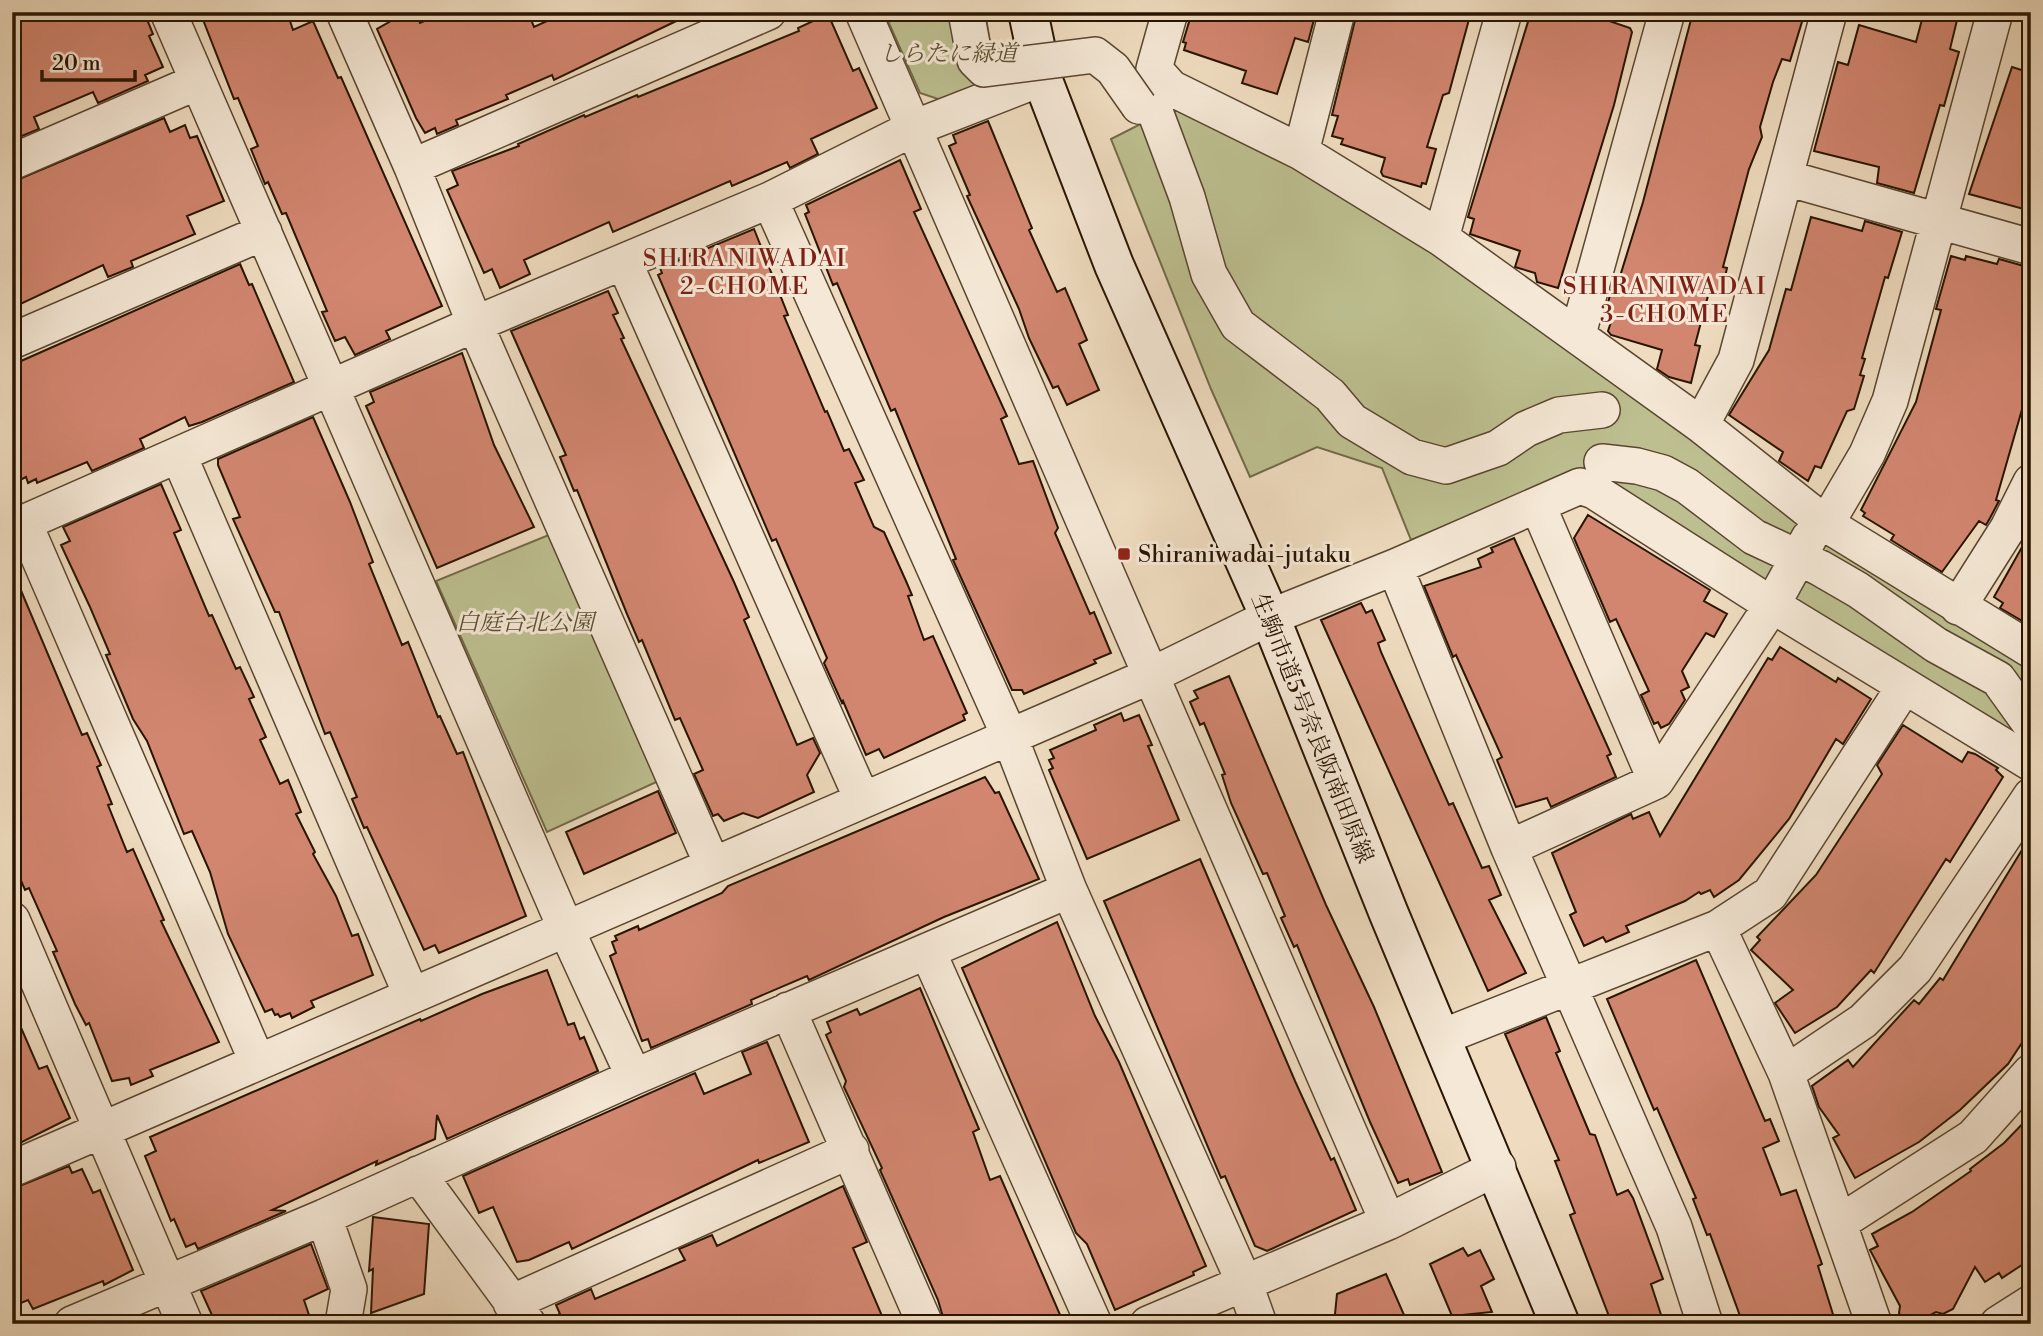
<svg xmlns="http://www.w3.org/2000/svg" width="2043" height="1336" font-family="'Libre Bodoni','Noto Serif JP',serif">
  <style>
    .green { fill: #bdbf90; stroke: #726a48; stroke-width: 2 }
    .building { fill: #d28670; stroke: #281400; stroke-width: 2 }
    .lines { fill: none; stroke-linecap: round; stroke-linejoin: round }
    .street-casing { stroke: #5a4630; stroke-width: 38 }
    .secondary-casing { stroke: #281400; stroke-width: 42 }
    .street { stroke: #f5e8d6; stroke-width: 35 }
    .secondary { stroke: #f5e8d6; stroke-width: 38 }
    .street-bridge-casing { stroke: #5a4630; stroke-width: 38; stroke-linecap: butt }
    .street-bridge { stroke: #f5e8d6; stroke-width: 35 }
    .poi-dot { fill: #8f2418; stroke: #f5e8d6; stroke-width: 2.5 }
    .labels { text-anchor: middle; stroke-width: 6; stroke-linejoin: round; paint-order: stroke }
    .park-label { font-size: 23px; font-style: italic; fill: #5c5032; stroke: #f5e8d6 }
    .poi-label { font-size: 23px; fill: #281400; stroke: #f5e8d6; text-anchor: start }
    .street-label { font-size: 23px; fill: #281400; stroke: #f5e8d6 }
    .neighbourhood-label { font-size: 24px; letter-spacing: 2px; fill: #7a1f14; stroke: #f5e8d6 }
  </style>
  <rect width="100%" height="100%" fill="#efdcc0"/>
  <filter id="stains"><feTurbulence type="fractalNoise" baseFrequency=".00286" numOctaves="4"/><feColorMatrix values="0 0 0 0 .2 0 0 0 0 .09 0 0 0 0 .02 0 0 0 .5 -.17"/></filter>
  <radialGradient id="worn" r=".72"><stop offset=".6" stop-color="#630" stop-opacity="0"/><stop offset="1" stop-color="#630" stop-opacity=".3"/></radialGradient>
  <path class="green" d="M884,12H985L992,54L991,81L944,101L920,93Z
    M1172,108L1353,195L1688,437L1821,538L2031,670V749L1582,470L1411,540L1382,468L1317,447L1250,477L1211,389L1111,139Z
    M556,532L663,779L547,832L436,581Z"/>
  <path class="building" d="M12,12H144L153,34L149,36L163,67L145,75L148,81L98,103L93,92L34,117L39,129L12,140Z
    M200,12H287L293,30L313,21L338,78L341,77L442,306L386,331L390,339L355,355L345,337L335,341L322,312L327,311L286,213L282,214L268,182L265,184L251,149L258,146L238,98L234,99Z
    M407,12H416L420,23L445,12H528L534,27L567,12H695L554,80L552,75L506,95L508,99L456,120L458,125L437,134L435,128L425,133L416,118L377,29Z
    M1192,12H1316L1308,42L1295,38L1277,94L1242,83L1246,71L1184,50L1186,43L1183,42Z
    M1357,12H1471L1449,93L1443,95L1427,147L1436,149L1426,184L1422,183L1421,187L1383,176L1381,172L1385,158L1341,144L1343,139L1332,136L1338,116L1332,115Z
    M1531,12H1583L1630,28L1632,32L1614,105L1558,288L1537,282L1535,273L1515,267L1520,251L1470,234L1474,219L1468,217Z
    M1693,12H1805L1790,61L1782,59L1773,82L1760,127L1762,137L1749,169L1723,267L1727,268L1721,295L1709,292L1695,345L1700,346L1691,383L1669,377L1657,369L1662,350L1611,335L1608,331L1612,319L1604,316L1613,285L1617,286L1643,202Z
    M1924,12H1959L1950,49L1959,52L1944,106L1940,105L1914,193L1877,183L1879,167L1814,151L1838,62L1848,65L1859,25L1916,42Z
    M828,14L853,71L859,68L877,108L811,139L818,154L790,168L787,162L732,186L730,181L613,232L609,222L524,260L530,274L500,288L492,269L484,273L447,190L458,185L452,171L519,146L518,144L584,115L585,117L637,95L638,97L799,31L798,28Z
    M2012,67L2031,73V211L1969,194Z
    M164,118L170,132L185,125L190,138L197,136L224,201L187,216L195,234L131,261L133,267L108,277L103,265L12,308V182Z
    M988,121L1032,228L1029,230L1057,292L1065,288L1087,340L1079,344L1099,390L1067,405L1058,386L1053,388L1029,338L1019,309L967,196L970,195L949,146L956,143L953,135Z
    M900,160L921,209L914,212L1007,416L1001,419L1019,464L1033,461L1058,528L1055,533L1090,614L1094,612L1111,653L1094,660L1096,663L1024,694L1022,690H1012L953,560L956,559L895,409L891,411L837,283L833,285L805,214L809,212L806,205Z
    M1811,217L1862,231L1865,221L1902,232L1888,278L1885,277L1862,358L1865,359L1860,375L1864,376L1854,409L1847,411L1821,468L1815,466L1808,481L1779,461L1783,452L1729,415L1769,350L1786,289L1791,290Z
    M754,229L788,315L784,316L825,412L827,411L844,451L849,449L864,480L855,483L874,527L884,532L906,581L912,595L908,596L924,640L933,636L967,713L963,715L965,720L884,758L879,749L866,755L843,701L842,703L824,663L827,658L776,539L772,541L658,275L662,273L660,268Z
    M1951,256L1965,260L1966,256L1997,264L1999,259L2031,268V401L2025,399L1996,500L1999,501L1990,518L1986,525L1979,521L1942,572L1891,540L1894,535L1863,516L1865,513L1861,510L1916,402L1941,310L1936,309Z
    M240,264L249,285L252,284L294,382L202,422L189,426L185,417L140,439L144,448L92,471L87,462L37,483L36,479L28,483L26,477L12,484V365Z
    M608,291L618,313L613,315L624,338L621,339L734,582L749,617L744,620L797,745L813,738L820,753L807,775L814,792L758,818L743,813L724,821L718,814L713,816L694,774L703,770L680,718L675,720L642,640L639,642L627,614L577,490L574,491L560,457L566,455L511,331Z
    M462,353L494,445L534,527L437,568L366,406L374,402L370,392Z
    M313,417L350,502L373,562L369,564L402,645L408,642L438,717L440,716L457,754L463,752L526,916L439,953L435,945L424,950L367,827L364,828L352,799L357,797L330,732L325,734L279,612H275L233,519L240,517L218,465V459Z
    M161,484L181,530L174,533L209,616L212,615L236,669L240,667L254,697L249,699L266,737L260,740L280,784L288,780L301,812L296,814L315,852L313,854L336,896L352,936L358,934L373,975L311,1001L314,1007L292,1018L290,1013L280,1017L278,1014L275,1015L272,1009L265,1012L228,934L210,872L192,831L184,834L147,741L133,719L106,655L110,654L90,607L61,545L70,541L63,527Z
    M1588,515L1710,590L1704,601L1727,614L1714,637L1706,633L1682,671L1689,687L1681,691L1685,700L1669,724L1661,728L1658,722L1654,724L1641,695L1649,691L1616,619L1610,622L1574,538Z
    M2031,531V626L2000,608L2003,603L1994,597Z
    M1514,538L1611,754L1607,756L1616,777L1551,807L1547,798L1516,807L1497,760L1502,757L1456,655L1453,657L1424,586L1481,567L1478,559L1493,552L1491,548Z
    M14,574L82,735L87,733L101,765L97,767L112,804L108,805L127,852L133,849L164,920L161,921L219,1042L150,1070L153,1076L131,1085L129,1078L112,1081L89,1023L86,1025L75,1004L53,952L57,951L29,888L25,890L12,860V822L18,819L12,801Z
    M1361,603L1366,613L1372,610L1385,640L1378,643L1381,652L1449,805L1453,803L1482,868L1489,866L1501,895L1489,900L1526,973L1488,991L1321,620Z
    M1780,647L1836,682L1838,678L1871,699L1843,744L1836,739L1789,819L1739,880L1714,897L1710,890L1701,894L1699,892L1685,901L1626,926L1629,932L1606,942L1603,937L1584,946L1570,915L1576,912L1552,853L1631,814L1633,819L1649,812L1660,836L1768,658L1772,660Z
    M1229,676L1326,905L1374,1007L1442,1172L1410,1185L1408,1179L1398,1183L1370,1122L1297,945L1294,947L1281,918L1285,916L1267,873L1263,874L1231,803L1222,775L1225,774L1204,723L1200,725L1190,702L1198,698L1194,691Z
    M1121,713L1124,721L1139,715L1152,745L1148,746L1179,820L1087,859L1049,770L1053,768L1049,760L1054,758L1050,750L1096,730L1094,725Z
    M1903,725L1962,762L1968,752L1975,754L1998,768L1996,770L2003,777L1950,862L1946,859L1874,973L1871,970L1837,1007L1795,1033L1775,1003L1793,990L1751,950L1760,940L1757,937L1816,875L1882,774L1877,765Z
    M985,777L995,793L999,792L1039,879L944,917L809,980L807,976L751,1000L752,1004L651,1048L648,1039L642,1041L610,956L616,953L612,942L617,940L615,936L638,926L639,930L722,893L728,886Z
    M658,791L676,833L584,874L566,832Z
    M2031,835V1029L2008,1064L1960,1110L1919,1142L1855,1178L1833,1138L1839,1135L1819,1107L1812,1086L1848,1060L1853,1067L1914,1000L1919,1004L1940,978L1943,980Z
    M1200,859L1295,1081L1331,1160L1334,1158L1356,1210L1267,1251L1255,1246L1225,1176L1221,1178L1104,901Z
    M1057,922L1095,1016L1119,1062L1206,1266L1193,1272L1194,1275L1115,1310L1087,1244L1076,1233L962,968Z
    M1696,960L1765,1121L1770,1119L1779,1141L1763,1148L1781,1195L1796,1190L1822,1264L1818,1266L1836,1324H1743L1710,1234L1707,1235L1693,1199L1696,1198L1657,1108L1654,1110L1607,999Z
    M547,970L568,1025L574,1023L580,1039L584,1037L598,1071L447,1139L437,1115L435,1139L376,1165L377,1161L272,1210L286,1211L198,1249L195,1243L186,1247L174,1219L171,1221L145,1156L156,1151L150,1137L420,1019L421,1021L482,994Z
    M920,988L979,1129L973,1132L990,1180L1000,1176L1064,1324H945L938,1300L880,1170L882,1168L844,1087L846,1081L826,1035L831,1032L827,1022L857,1009L860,1015Z
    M12,1007L39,1069L47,1066L70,1118L12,1147Z
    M1546,1017L1560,1051L1556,1053L1590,1134L1595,1135L1617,1195L1628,1190L1633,1198L1663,1279L1651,1284L1664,1324H1612L1570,1215L1575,1213L1555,1161L1559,1160L1505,1034Z
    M767,1042L809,1142L759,1163L758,1160L572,1249L569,1242L529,1260L517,1262L493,1207L479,1213L463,1176L695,1073L704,1094L751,1074L742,1052Z
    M2031,1115V1259L2002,1278L1999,1273L1985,1282L1975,1267L1953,1309L1943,1314L1936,1312L1913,1324H1905L1899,1313L1900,1306L1870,1250L1878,1246L1872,1234L1912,1212L1971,1171L1970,1169L2004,1143Z
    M69,1166L72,1173L82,1169L93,1193L100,1190L133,1270L104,1285L103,1281L33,1309L28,1300L21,1303L12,1282V1189Z
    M843,1186L867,1242L853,1248L885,1323L900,1317L903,1324H548L547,1320L560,1314L556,1305L591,1289L595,1299L685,1260L679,1249L712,1235L717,1246Z
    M373,1217L429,1224L424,1294L371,1313L373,1269L369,1271Z
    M311,1244L328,1289L304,1300L312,1324H275L272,1315L252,1324H216L201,1291Z
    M1463,1248L1468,1256L1480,1250L1494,1279L1481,1286L1492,1312L1452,1316L1430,1264Z
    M1386,1274L1408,1324H1334L1337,1294Z"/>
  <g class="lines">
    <defs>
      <path id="street" d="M168,12L566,929L634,1077
        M344,12L412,167L475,324L712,864
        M863,12L1388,1222
        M1170,12L1154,69L1171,88L1301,152L1441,238L1701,425L1826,524L2031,650
        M1139,106H1153L1187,197L1209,274L1238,325L1330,395L1352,421L1412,457L1446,466L1498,448L1526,429L1559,415L1602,410
        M1301,152L1337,12
        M12,162L197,82
        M412,167L768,12
        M1786,178L2031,247
        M770,200L1009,735L1069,890L1244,1282L1259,1324
        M1441,238L1504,12
        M624,262L862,799
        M1578,334L1667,12
        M12,341L264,232
        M1701,425L1736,360L1829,12
        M179,456L411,994
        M1602,462L1637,466L1663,473L1687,486L1754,537L1820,568L1858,590L1936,645L1998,679L2031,725
        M1538,506L1656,781
        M24,523L257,1061
        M1826,524L1867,454L1890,401L1995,12
        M12,528L475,324L770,200L914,128L1042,78
        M1395,567L1509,848L1674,1227L1705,1324
        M1958,607L2008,528L2031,482
        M1509,848L1656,781L1772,605L1809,538
        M12,920L185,1324
        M1718,928L1786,1073L1874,1324
        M928,952L1094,1324
        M788,1010L925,1324
        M1442,1037L1718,928L1770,894L1904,687
        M1786,1073L1863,1021L1915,969L2031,796
        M12,1169L1150,676L1270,617L1395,567L1580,486L1594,491L1772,605L2031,763
        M418,1174L528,1324
        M324,1217L349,1289L343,1324
        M1839,1223L1973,1137L2031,1072
        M511,1303L851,1150
        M72,1324L324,1217L634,1077L1069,890
        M1148,1324L1388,1222L1498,1167
        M1998,1324L2031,1303"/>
      <path id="secondary" d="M1028,12L1042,78L1114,265L1270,617L1389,914L1560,1324"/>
    </defs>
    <use href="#street" class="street-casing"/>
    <use href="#secondary" class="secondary-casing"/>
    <use href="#street" class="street"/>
    <use href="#secondary" class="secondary"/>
    <defs>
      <path id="street-bridge" d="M966,12L975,60L984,69L1095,55L1113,69L1139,106"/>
    </defs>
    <use href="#street-bridge" class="street-bridge-casing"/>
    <use href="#street-bridge" class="street-bridge"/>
  </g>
  <rect class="poi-dot" x="1117" y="547" width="14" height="14" rx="3.5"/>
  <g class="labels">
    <g class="park-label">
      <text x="948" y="61">しらたに緑道</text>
      <text x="525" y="630">白庭台北公園</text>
    </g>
    <g class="poi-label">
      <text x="1138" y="562">Shiraniwadai-jutaku</text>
    </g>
    <g class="street-label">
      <text transform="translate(1313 728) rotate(68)" y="8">生駒市道5号奈良阪南田原線</text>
    </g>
    <g class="neighbourhood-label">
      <text x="745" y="266">SHIRANIWADAI<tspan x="745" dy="28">2-CHOME</tspan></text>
      <text x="1665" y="294">SHIRANIWADAI<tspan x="1665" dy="28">3-CHOME</tspan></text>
    </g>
  </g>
  <rect width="2043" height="1336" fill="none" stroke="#efdcc0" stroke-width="42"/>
  <rect x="14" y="14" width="2015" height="1308" fill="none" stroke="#281400" stroke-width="3.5"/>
  <rect x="21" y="21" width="2001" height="1294" fill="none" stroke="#281400" stroke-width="2"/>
  <path d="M42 70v10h93v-10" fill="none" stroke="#281400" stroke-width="3.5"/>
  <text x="52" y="70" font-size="21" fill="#281400" stroke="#f5e8d6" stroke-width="5" paint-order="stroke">20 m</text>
  <rect width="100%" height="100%" filter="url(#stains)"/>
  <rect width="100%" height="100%" fill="url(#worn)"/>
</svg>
